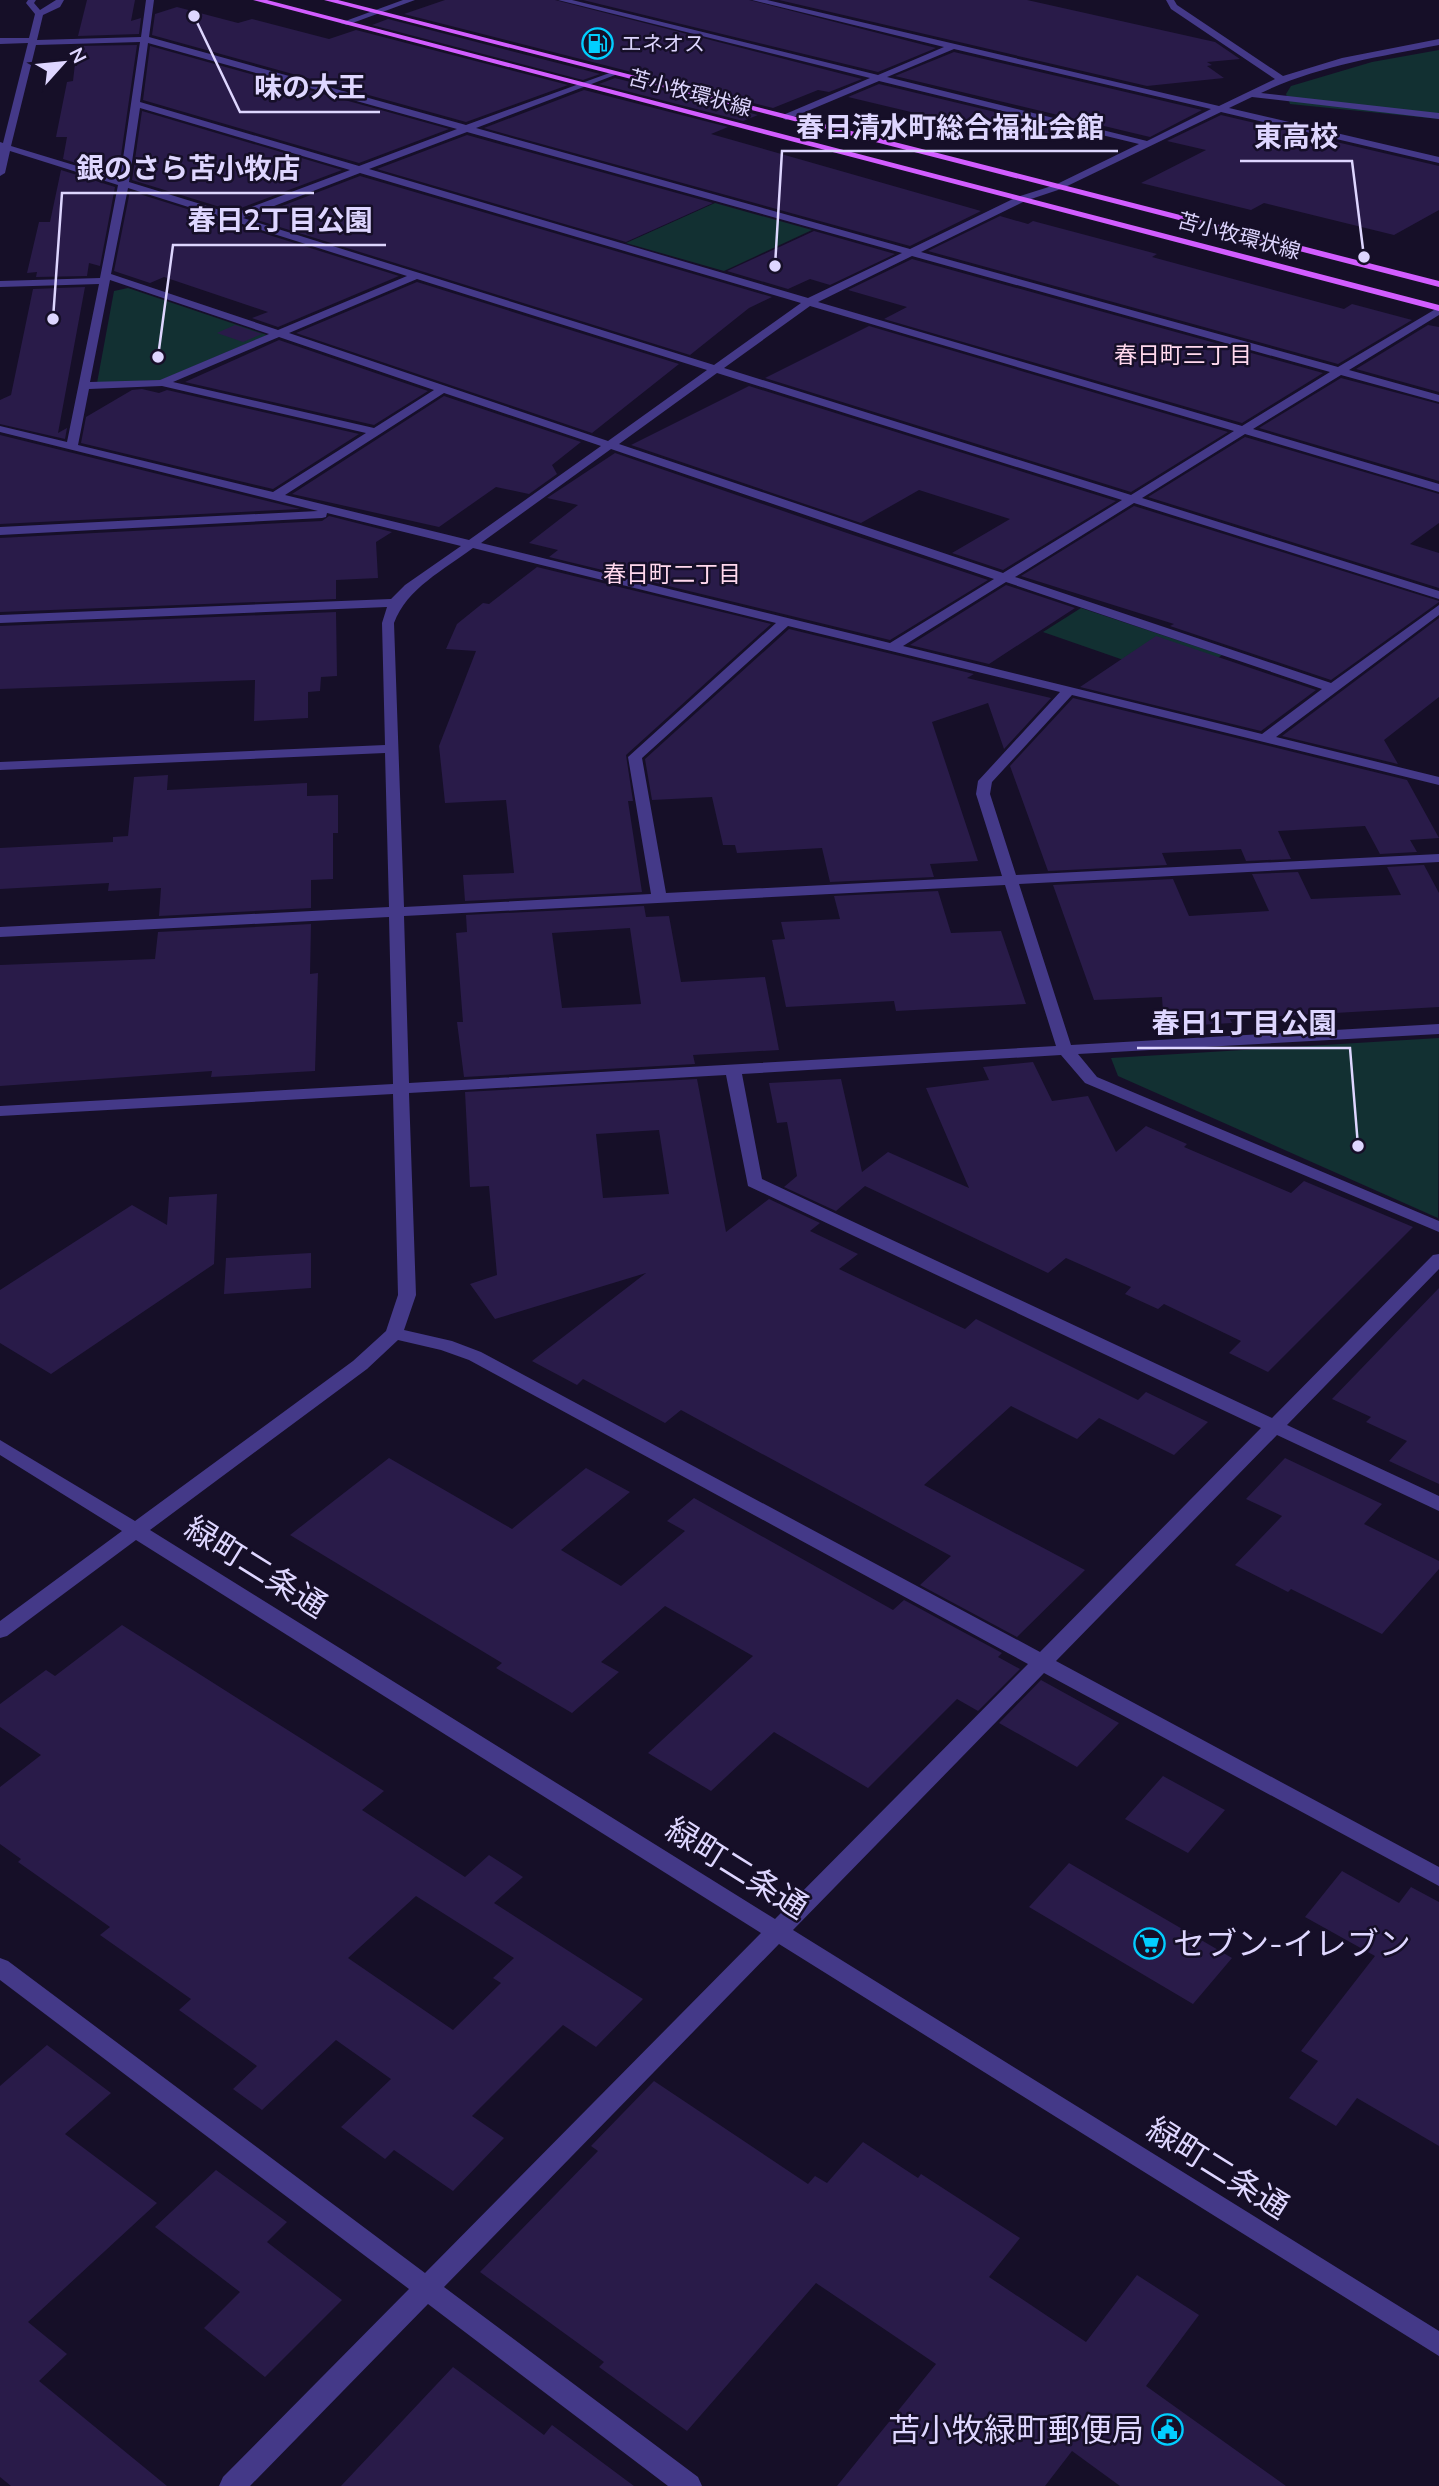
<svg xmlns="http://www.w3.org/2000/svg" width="1439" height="2486" font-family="Mulish,'Noto Sans JP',sans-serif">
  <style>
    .green { fill: #123032 }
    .building { fill: #291b49; fill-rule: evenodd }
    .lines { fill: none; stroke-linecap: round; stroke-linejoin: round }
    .minor { fill: #443988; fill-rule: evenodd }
    .major { fill: #d25dff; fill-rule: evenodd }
    .labels { text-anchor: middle; stroke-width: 5; stroke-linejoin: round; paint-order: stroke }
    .far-poi-label { font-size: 21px; fill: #ded6ff; stroke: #160f28; text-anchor: start }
    .far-street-label { font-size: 21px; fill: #ded6ff; stroke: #160f28 }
    .far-neighbourhood-label { font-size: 23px; fill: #ffd8ed; stroke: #160f28 }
    .near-street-label { font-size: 32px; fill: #ded6ff; stroke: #160f28 }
    .near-poi-label { font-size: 32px; fill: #ded6ff; stroke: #160f28; text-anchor: start }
    .leader { fill: none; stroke: #ded6ff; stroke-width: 2.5 }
    .callout-dot { fill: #ded6ff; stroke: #160f28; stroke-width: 2.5 }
    .callout-label { font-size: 28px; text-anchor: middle; font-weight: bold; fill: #ded6ff; stroke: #160f28; stroke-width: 5; stroke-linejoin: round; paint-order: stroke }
  </style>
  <rect width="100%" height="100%" fill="#160f28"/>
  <path class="green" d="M1439,50V119L1290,104L1286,94L1291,86L1372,62Z
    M715,203L812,230L724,271L626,243Z
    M128,288L267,335L161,380L97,383L114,291Z
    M1081,608L1222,655L1184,681L1043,632Z
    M1439,1038L1438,1218L1118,1076L1111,1058Z"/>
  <path class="building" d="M87,0H135L131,21L141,18L139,34L78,36Z
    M445,0H555L862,79L829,92L818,90L773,108L404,14Z
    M583,0H749L936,48L878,72Z
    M779,0H1027L1215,42L1240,59L1207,62L1212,65L1207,66L1224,78L1147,86Z
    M177,7L238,23L252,19L329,39L356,30L568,85L466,122L152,35L155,14Z
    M388,19L600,74L583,80L372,25Z
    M137,45L118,176L63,159L67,137H56L67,82L73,81L77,46Z
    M150,46L449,129L359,163L143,100Z
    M954,52L1117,90L1202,110L1150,137L895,76Z
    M615,78L758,115L743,121L599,84Z
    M879,84L1062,128L1028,140L848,97Z
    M584,90L728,127L711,134L981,211L910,246L484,128Z
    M142,111L342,170L233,211L132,180Z
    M1221,115L1439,166V210L1394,235L1264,203L1251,210L1141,183L1206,150L1167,141Z
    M467,135L713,203L626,242L377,169Z
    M61,170L115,187L100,266L89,263L87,276L36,277L37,272L27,273L39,222H50Z
    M360,176L772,297L749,308L690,355L251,218Z
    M130,191L399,276L278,327L252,318L268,312L164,277L150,283L114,271Z
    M1000,216L1028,224L1033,221L1157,254L1152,257L1344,309L1352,304L1412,320L1338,364L928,251Z
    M814,231L895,254L830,285L810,279L788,289L727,271Z
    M912,259L1323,373L1242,423L884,319L907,307L848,290Z
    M417,282L679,364L592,433L296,333Z
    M85,287L58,433L67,428L65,439L0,424V400L11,395L33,289Z
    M235,325L262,334L243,342L217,333Z
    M1428,325L1439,327V392L1356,369Z
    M869,326L1228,432L1131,492L765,378Z
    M279,340L428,391L374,425L185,382Z
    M1341,378L1439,404V481L1259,428Z
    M749,386L1116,501L1003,570L952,553L1010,519L919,490L861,523L631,445Z
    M142,389L159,393L167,390L359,434L273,489L81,443L86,417L132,390Z
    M444,396L581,442L552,465L557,474L529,494L496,487L439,527L292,494Z
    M0,435L300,509L0,524Z
    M1245,437L1439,494V523L1410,544L1439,553V588L1148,497Z
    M615,453L844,532L988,580L890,640L549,557L558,550L529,543L578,505L547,498Z
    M1134,506L1439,601V602L1331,680L1170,626L1174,624L1021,576Z
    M329,516L392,532L376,542L378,578L336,580V599L0,612V538L322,521Z
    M537,567L771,624L626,755L633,801H628L642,892L465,901L463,875L514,873L506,800L445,803L439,746L476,651L446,649L457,624L483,603L489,604Z
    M1006,585L1075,608L989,664L910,645Z
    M336,612L337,676L321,677L320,691L308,692V718L254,721L255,680L0,689V626Z
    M1439,618V697L1384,740L1398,764L1282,736Z
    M789,629L974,674L967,678L1051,698L1004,749L988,703L932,722L978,861L930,864L934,877L830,882L822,848L737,853L735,845H723L712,797L652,800L645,759Z
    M1156,636L1316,690L1261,731L1080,687Z
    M1073,698L1407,780L1439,838L1410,840L1417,852L1380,854L1365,826L1278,831L1291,859L1246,861L1241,849L1162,853L1167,865L1048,871L1010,766Z
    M168,775L167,790L307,783V796L338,795V833H333V879L311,880V908L159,916L161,888L108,891L109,883L0,889V848L113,842V837L128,836L134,777Z
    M1424,865L1439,893V1007L1230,1019L1232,1023L1164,1027L1162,997L1094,1000L1053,885L1173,879L1189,916L1269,911L1252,874L1298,872L1311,899L1401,895L1387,867Z
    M938,891L951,933L1001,931L1026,1004L896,1011L894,1001L786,1007L772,940L785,939L781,922L840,919L834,896Z
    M644,906L646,917L669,916L681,982L765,977L779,1050L693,1055L695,1064L464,1077L457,1022H463L456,933L467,932L466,915ZM630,928L641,1004L562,1008L552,933Z
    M311,924L310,974L318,973L315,1071L211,1077L212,1071L0,1086V965L155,959L158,932Z
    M1033,1062L1052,1101L1088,1096L1116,1152L1146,1126L1187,1144L1184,1147L1291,1193L1304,1181L1413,1227L1268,1372L1229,1353L1241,1341L1164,1304L1158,1309L1125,1294L1131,1287L1066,1258L1048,1273L865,1186L836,1211L784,1187L797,1176L787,1122L777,1123L769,1083L841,1079L862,1172L888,1152L969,1188L926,1088L989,1080L983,1067Z
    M697,1079L726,1232L769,1199L820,1223L810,1231L858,1254L839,1269L965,1329L976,1319L1138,1400L1146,1392L1208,1422L1174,1455L1099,1418L1077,1439L1011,1406L924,1485L1085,1570L1017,1637L920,1585L951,1556L681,1410L665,1423L583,1379L577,1385L532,1361L646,1273L495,1319L470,1284L497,1275L489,1186L470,1187L465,1092ZM659,1130L669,1194L603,1198L596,1134Z
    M217,1194L214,1264L51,1374L0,1343V1290L132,1205L167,1225L169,1197Z
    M311,1253V1288L224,1294L226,1258Z
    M1439,1288V1484L1389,1461L1407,1441L1366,1422L1371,1417L1332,1399Z
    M389,1458L512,1529L586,1468L630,1492L561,1550L621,1586L685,1531L667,1521L694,1498L893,1610L904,1600L1002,1653L998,1657L1020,1669L978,1711L957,1699L868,1788L774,1732L711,1791L648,1753L753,1656L665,1606L601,1662L619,1672L572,1713L496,1668L502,1663L290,1535Z
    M1285,1458L1382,1504L1364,1524L1439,1561V1569L1382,1634L1291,1589L1288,1592L1235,1565L1282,1516L1246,1499Z
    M122,1625L384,1791L362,1810L465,1877L489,1855L523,1877L494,1903L643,1999L596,2047L563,2025L472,2116L504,2138L453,2191L394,2150L385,2159L341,2127L391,2079L336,2040L262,2110L233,2089L257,2066L179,2010L191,1999L100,1935L110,1927L18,1862L21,1859L0,1844V1787L41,1755L0,1727V1704L46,1670L55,1676ZM416,1896L514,1958L493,1978L501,1983L453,2030L348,1958Z
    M1041,1680L1119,1723L1077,1767L999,1723Z
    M1163,1776L1225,1810L1188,1853L1125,1819Z
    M1069,1863L1232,1958L1193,2004L1029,1907Z
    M1342,1871L1399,1903L1411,1887L1439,1902V2146L1357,2098L1336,2126L1289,2098L1318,2061L1301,2051L1375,1956L1305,1917Z
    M47,2045L111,2093L65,2134L157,2203L28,2322L67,2354L39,2381L167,2486H11L0,2477V2086Z
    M654,2081L808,2184L815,2176L827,2183L863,2142L918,2178L921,2174L1020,2238L989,2277L1086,2342L1137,2275L1199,2315L1146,2386L1286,2486H1120L1072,2451L1045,2486H837L936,2364L816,2283L687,2431L599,2367L604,2362L480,2272L598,2151L591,2146Z
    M216,2170L287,2222L267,2242L342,2300L265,2377L204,2328L240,2292L155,2227Z
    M453,2367L544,2435L552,2425L634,2486H341Z"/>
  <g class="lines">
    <path class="minor" d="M28,0H36L34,3L40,10L56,0H64L60,7L43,15L37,40L141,37L146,0H154L149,37L466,125L615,71V75L476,128L910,249L1017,197L1055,185L1139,144L879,81L786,120L781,117L783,115L870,78L558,0H572L878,75L944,47L752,0H767L1219,106L1275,79L1171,9L1166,0H1174L1177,5L1283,76L1342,58L1439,39V45C1378,57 1317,66 1261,93L1439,113V119L1252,97L1229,108L1439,157V163L1221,112L1061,189L1025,201L921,252L1338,367L1439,307V315L1349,370L1439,395V402L1341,375L1253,429L1439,484V492L1245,434L1142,498L1439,591V599L1134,503L1015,577L1331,683L1439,605V615L1276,737L1439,777V785L1072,695L992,782L990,794L1016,875L1439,854V862L1019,884L1071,1045L1439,1024V1034L1078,1054L1097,1077L1439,1221V1232L1085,1083L1061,1055L742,1074L762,1179L1272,1418L1433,1255L1439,1254V1269L1287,1425L1439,1496V1511L1277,1435L1056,1661L1439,1867V1886L1044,1673L793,1930L1439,2331V2356L779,1944L444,2287L698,2477L702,2486H668L428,2304L250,2486H219L223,2477L409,2289L0,1980V1958L8,1961L425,2273L761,1933L136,1540L7,1636L0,1638V1621L122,1531L0,1455V1440L135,1521L353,1361L386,1331L398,1295L393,1094L0,1116V1106L393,1084L389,917L0,937V927L389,907L385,753L0,770V762L385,745L382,623L387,607L0,623V615L391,599L405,585L461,546L327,513L326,517L322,518L0,535V527L318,511L0,432V426L67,442L99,284L0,287V281L100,278L118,185L10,151L5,173L0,176V142L3,143L28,43L0,44V38H29L35,14L26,3ZM140,42L120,179L11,146L36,45ZM148,43L457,129L359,166L140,102ZM954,49L1211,109L1147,141L887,77ZM140,108L350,170L233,214L129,182ZM467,132L902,253L808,298L369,169ZM360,173L801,303L714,365L243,218ZM128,188L407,276L278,330L111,274ZM912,256L1330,372L1242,426L818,302ZM417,279L707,370L608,441L289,333ZM110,280L269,334L160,380L90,382ZM810,306L1234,431L1131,495L724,368ZM279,337L434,390L374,428L173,382ZM717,373L1122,500L1003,573L619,444ZM162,386L366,433L273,492L78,445L89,389ZM444,393L601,446L469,540L285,495ZM611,449L994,579L890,643L481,543ZM473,548L776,623L628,757L651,894L404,907L394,623C407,588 444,570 473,548ZM1006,582L1322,689L1262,734L903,646ZM788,626L1060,692L978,781L976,794L1002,876L666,893L642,758ZM1005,885L1056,1046L409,1083L404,916ZM726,1075L748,1186L1261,1428L1040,1652L481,1352L452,1341L404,1330L416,1295L409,1093ZM398,1340L441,1350L469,1360L1028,1664L775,1919L150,1530L367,1369Z
      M403,0H415L347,25L340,23Z"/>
    <path class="major" d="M253,0H267L1439,305V311Z
      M324,0H338L1439,281V287Z"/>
  </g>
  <defs>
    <symbol id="fuel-ring" viewBox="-11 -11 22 22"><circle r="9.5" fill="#160f28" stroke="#02ceff" stroke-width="1.5"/><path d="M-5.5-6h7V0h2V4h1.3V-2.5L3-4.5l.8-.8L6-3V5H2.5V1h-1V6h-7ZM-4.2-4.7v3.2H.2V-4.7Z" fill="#02ceff"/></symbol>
    <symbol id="supermarket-ring" viewBox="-11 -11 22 22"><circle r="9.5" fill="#160f28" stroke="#02ceff" stroke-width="1.5"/><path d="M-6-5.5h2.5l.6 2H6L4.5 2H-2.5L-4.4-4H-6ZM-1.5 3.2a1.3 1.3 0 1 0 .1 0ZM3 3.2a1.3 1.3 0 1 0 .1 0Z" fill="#02ceff"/></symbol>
    <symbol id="civic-ring" viewBox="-11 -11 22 22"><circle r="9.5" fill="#160f28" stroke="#02ceff" stroke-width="1.5"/><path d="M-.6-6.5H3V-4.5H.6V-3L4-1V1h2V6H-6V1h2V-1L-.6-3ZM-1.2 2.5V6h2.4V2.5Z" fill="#02ceff"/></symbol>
  </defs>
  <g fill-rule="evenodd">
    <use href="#fuel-ring" x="580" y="26" width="35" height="35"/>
    <use href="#supermarket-ring" x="1132" y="1926" width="35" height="35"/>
    <use href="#civic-ring" x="1150" y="2412" width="35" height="35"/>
  </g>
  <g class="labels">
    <g class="far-poi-label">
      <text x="621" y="51">エネオス</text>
    </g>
    <g class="far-street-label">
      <text transform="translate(690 93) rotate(15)" y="7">苫小牧環状線</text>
      <text transform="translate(1239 236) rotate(15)" y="7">苫小牧環状線</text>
    </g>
    <g class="far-neighbourhood-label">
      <text x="1183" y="363">春日町三丁目</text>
      <text x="672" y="582">春日町二丁目</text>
    </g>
    <g class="near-street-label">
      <text transform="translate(256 1567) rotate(32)" y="11">緑町二条通</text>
      <text transform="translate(737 1868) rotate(32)" y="11">緑町二条通</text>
      <text transform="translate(1218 2168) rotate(32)" y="11">緑町二条通</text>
    </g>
    <g class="near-poi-label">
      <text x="1173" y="1955">セブン-イレブン</text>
      <text x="1144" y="2441" text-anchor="end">苫小牧緑町郵便局</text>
    </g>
  </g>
  <path class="leader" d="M194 16L240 112H380M775 266L782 151H1118M1364 257L1352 161H1240M53 319L62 193H314M158 357L173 245H386M1358 1146L1350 1048H1137"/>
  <g class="callout-dot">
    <circle cx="194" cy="16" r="7"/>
    <circle cx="775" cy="266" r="7"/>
    <circle cx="1364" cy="257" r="7"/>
    <circle cx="53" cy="319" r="7"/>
    <circle cx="158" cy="357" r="7"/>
    <circle cx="1358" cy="1146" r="7"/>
  </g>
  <g class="callout-label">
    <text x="310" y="97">味の大王</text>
    <text x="950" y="137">春日清水町総合福祉会館</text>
    <text x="1296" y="146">東高校</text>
    <text x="188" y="178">銀のさら苫小牧店</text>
    <text x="280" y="230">春日2丁目公園</text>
    <text x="1244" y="1033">春日1丁目公園</text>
  </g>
  <g transform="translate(63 63) rotate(63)" stroke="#160f28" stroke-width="5" paint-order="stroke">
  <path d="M0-5L12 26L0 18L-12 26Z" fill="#ded6ff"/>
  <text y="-10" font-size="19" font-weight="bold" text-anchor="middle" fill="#ded6ff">N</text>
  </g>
</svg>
